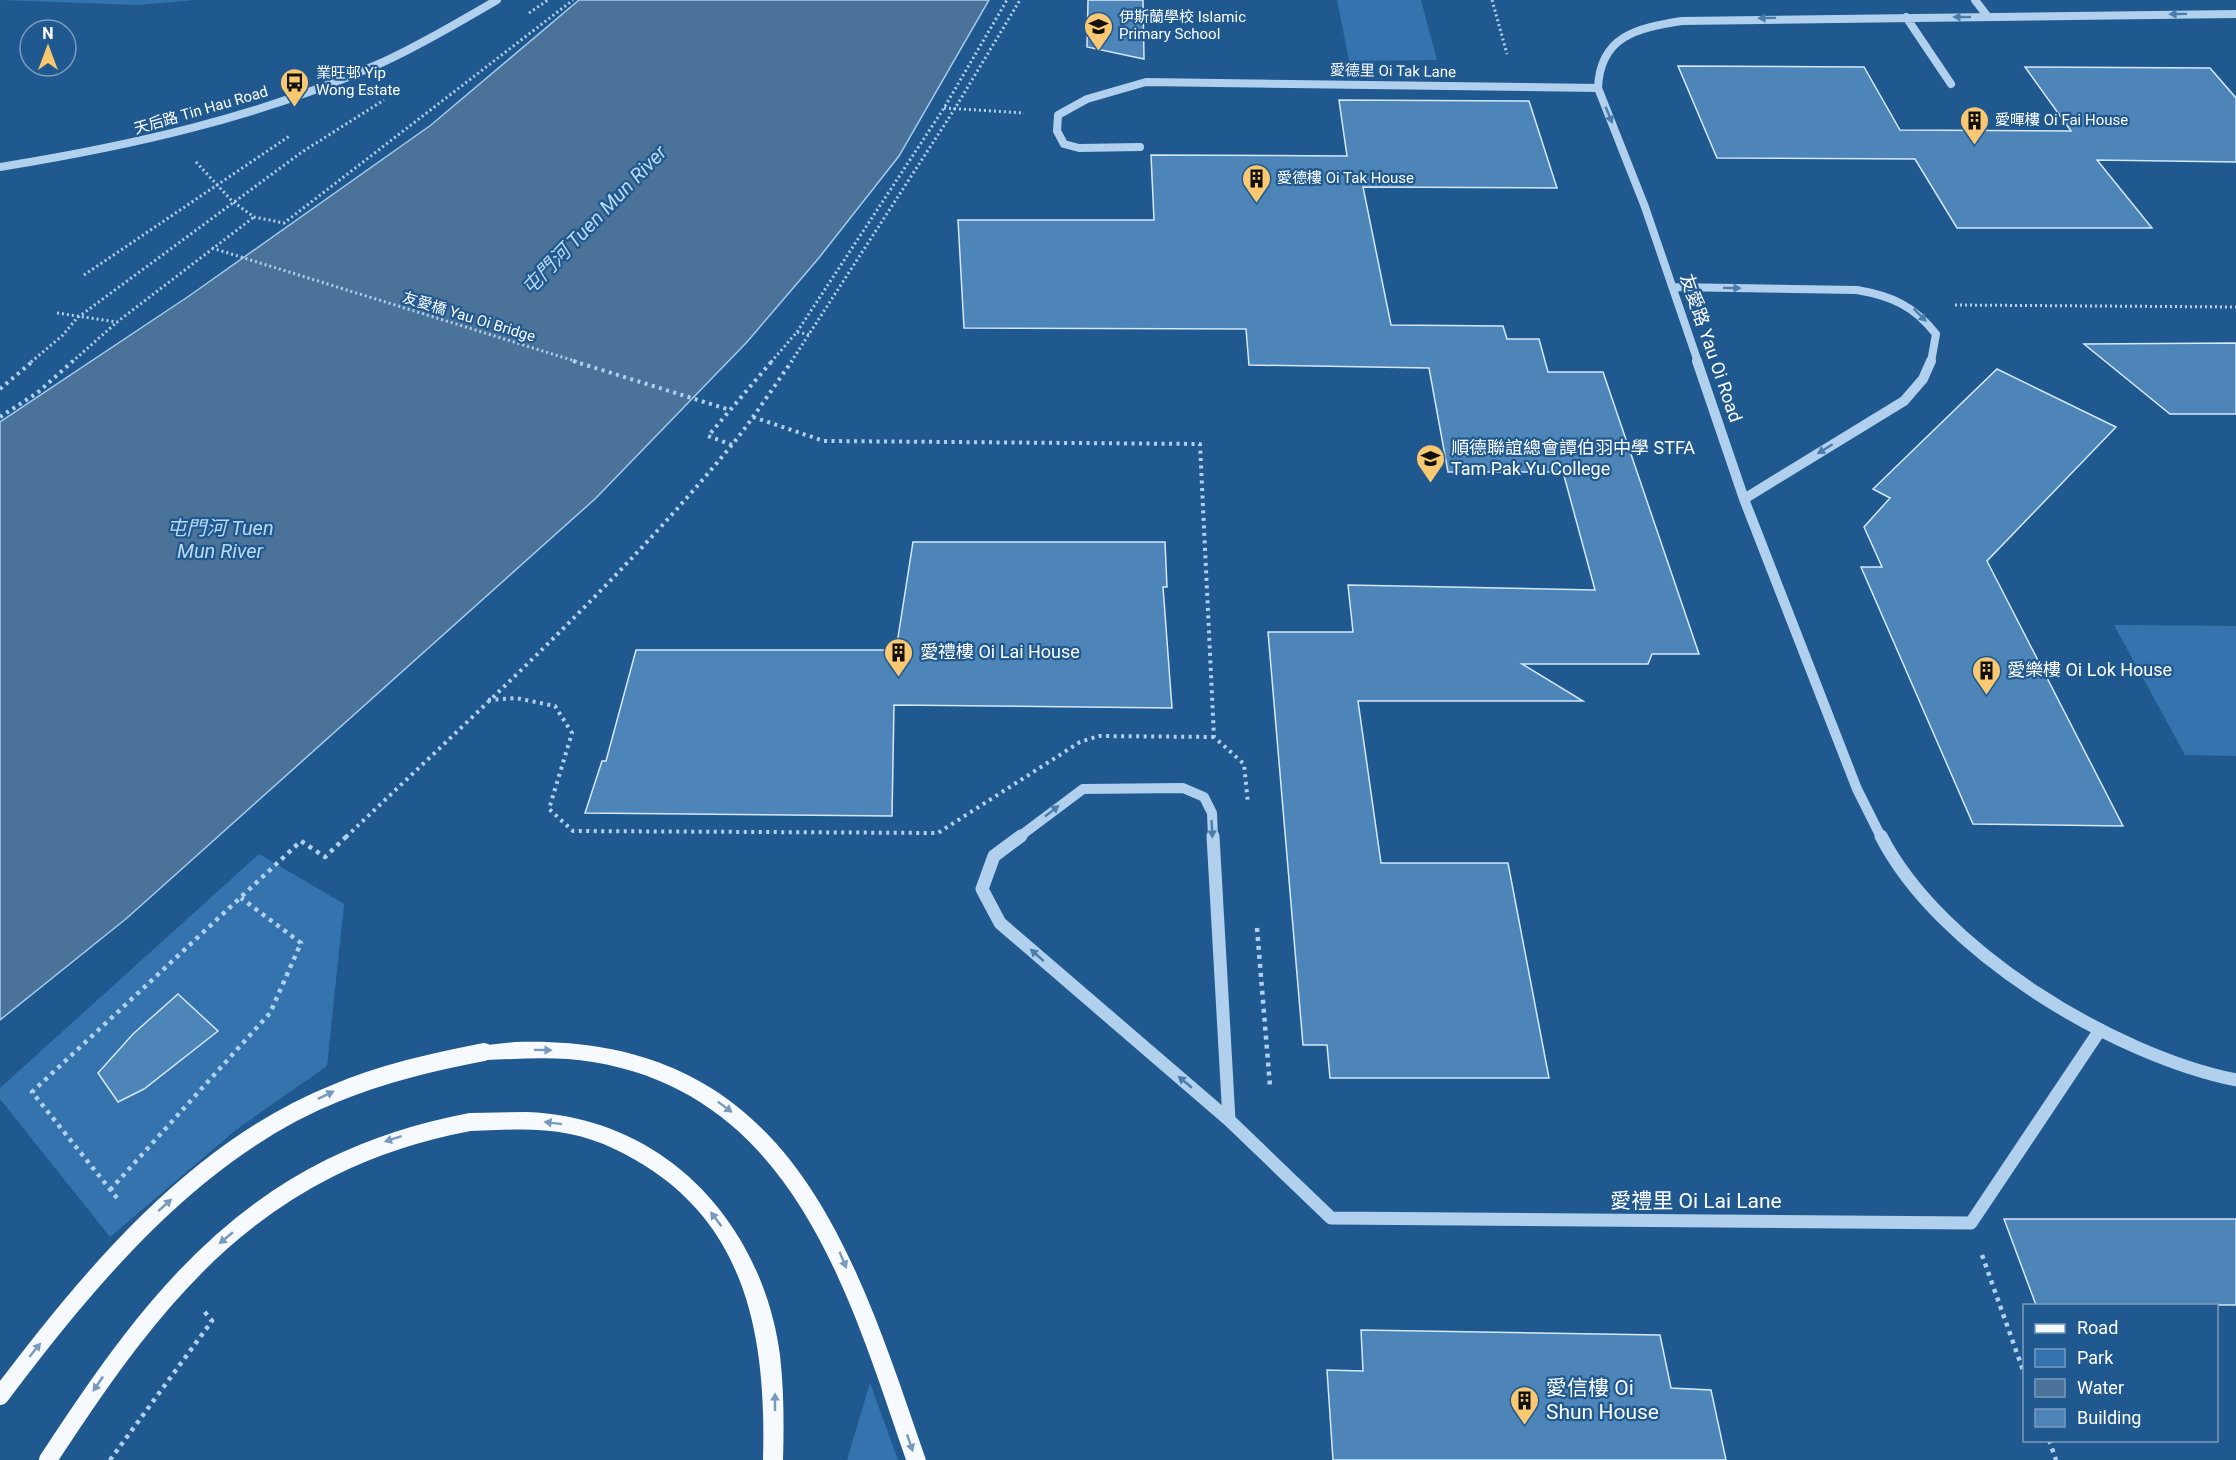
<svg xmlns="http://www.w3.org/2000/svg" width="2236" height="1460" font-family="Roboto,'Noto Sans TC',sans-serif">
  <style>
    .green { fill: #3473ad }
    .water { fill: #4b7299; stroke: #a4ccee; stroke-width: 1.5 }
    .building { fill: #4d85b8; stroke: #d5e8f9; stroke-width: 1.5 }
    .lines { fill: none; stroke-linecap: round; stroke-linejoin: round }
    .path-far2 { stroke: #b0d0ed; stroke-width: 3; stroke-dasharray: 2 3; stroke-linecap: butt }
    .path-far1 { stroke: #b0d0ed; stroke-width: 4; stroke-dasharray: 3 4.5; stroke-linecap: butt }
    .path { stroke: #b0d0ed; stroke-width: 4.5; stroke-dasharray: 4 5; stroke-linecap: butt }
    .minor-far2 { stroke: #b0d0ed; stroke-width: 8 }
    .minor-far1 { stroke: #b0d0ed; stroke-width: 10 }
    .minor { stroke: #b0d0ed; stroke-width: 13 }
    .major { fill: #f6faff; fill-rule: evenodd }
    .major-bridge { stroke: #f6faff; stroke-width: 18 }
    .oneway { fill: #4b7dab }
    .oneway2 { fill: #7699bc }
    .labels { text-anchor: middle; stroke-width: 4.5; stroke-linejoin: round; paint-order: stroke }
    .far-poi-label { font-size: 15px; fill: #fff; stroke: #20598f; text-anchor: start }
    .far-street-label { font-size: 15px; fill: #fff; stroke: #20598f }
    .street-label { font-size: 18px; fill: #fff; stroke: #20598f }
    .poi-label { font-size: 18px; fill: #fff; stroke: #20598f; text-anchor: start }
    .water-label { font-size: 20px; font-style: italic; fill: #bcd9f4; stroke: #20598f }
    .near-street-label { font-size: 21px; fill: #fff; stroke: #20598f }
    .near-poi-label { font-size: 21px; fill: #fff; stroke: #20598f; text-anchor: start }
  </style>
  <rect width="100%" height="100%" fill="#20598f"/>
  <path class="green" d="M0,0H196L137,5Z
    M1337,0H1421L1437,60L1349,61Z
    M2114,625L2236,626V756L2185,755Z
    M259,854L344,904L327,1066L237,1129L110,1237L0,1099V1088Z
    M870,1383L898,1460H847Z"/>
  <path class="water" d="M579,0H989L899,156L818,259L747,342L596,498L127,918L0,1020V422L189,296L431,125Z"/>
  <path class="building" d="M1088,0H1143L1144,59L1087,47Z
    M1678,66L1864,67L1900,130L2071,131L2025,67L2210,68L2236,98V162L2097,160L2152,228H1957L1915,159L1717,158Z
    M1339,100L1529,101L1557,188L1363,187L1391,325L1503,326L1507,339H1539L1548,372H1603L1699,654H1652L1648,664H1522L1583,701H1358L1381,863H1508L1549,1078H1330L1327,1045H1303L1268,632H1353L1348,585L1595,590L1563,472H1448L1429,368L1249,365L1246,329L964,328L958,220H1154L1151,155L1347,156Z
    M2236,343V414H2170L2084,344Z
    M1997,369L2116,427L1987,561L2123,826L1973,824L1861,567H1882L1864,527L1890,498L1873,489Z
    M913,542H1165L1167,587H1163L1172,708L894,705L892,816L585,813L602,761H606L636,650H896Z
    M178,994L218,1031L144,1089L118,1102L98,1073L133,1034Z
    M2004,1219H2236V1305H2036Z
    M1361,1330L1660,1335L1671,1388L1711,1390L1726,1460H1333L1327,1370L1363,1371Z"/>
  <g class="lines">
    <path class="path-far2" d="M1492,0L1507,54
      M529,13L548,0
      M944,108L1024,113
      M196,162L232,201L254,217L284,223L573,0
      M212,248L578,362
      M84,275L291,135
      M1955,305L2236,307
      M57,313L117,322L254,217
      M797,332L944,108L1007,0
      M31,362L63,335L77,318L302,152L384,100
      M72,362L117,322
      M771,362L797,332L811,335
      M791,362L954,110L1020,0"/>
    <path class="path-far1" d="M573,361L730,410
      M0,389L33,361
      M0,417L37,393L73,361
      M753,417L824,441L1200,444L1214,737L1244,764L1248,804
      M732,445L708,436L772,361
      M488,700L516,698L555,706L572,733L549,809L573,831L938,833L1080,742L1099,736L1214,737
      M346,837C478,711 615,587 731,446C753,419 772,389 792,361"/>
    <path class="path" d="M1257,928L1270,1086
      M110,1190L270,1013L301,943L241,898
      M117,1198L32,1092L301,841L325,857L347,836
      M1982,1255L2024,1373
      M2049,1440L2056,1460
      M110,1460L212,1321L204,1311"/>
    <path class="minor-far2" d="M1975,0L1988,17
      M1906,17L1951,84
      M1140,147L1079,148L1064,144L1057,131L1058,115L1087,99L1146,82L1598,88
      M0,167C130,146 260,117 381,63C421,45 459,22 497,0
      M1673,287L1857,290C1892,296 1914,306 1936,334L1931,362
      M1698,362L1645,207L1598,88C1600,36 1637,28 1682,21L2236,14"/>
    <path class="minor-far1" d="M1697,361L1744,499L1857,789L1881,837
      M1744,499L1904,401L1923,379L1931,361
      M1019,837L1083,789L1183,788L1204,797L1212,813L1213,837"/>
    <path class="minor" d="M1021,836L994,856L982,889L1000,923L1229,1120
      M1213,836L1229,1120
      M1881,836C1939,950 2113,1055 2236,1080
      M1229,1120L1331,1218L1971,1223L2100,1030"/>
    <path class="major" d="M515,1042C789,1033 852,1245 926,1460H906C849,1295 794,1095 593,1062C557,1056 520,1059 484,1060L478,1058L475,1052L478,1046Z
      M527,1112C664,1117 762,1222 780,1355C784,1390 784,1425 783,1460H763C766,1350 752,1238 653,1171C628,1154 600,1140 570,1134C537,1127 503,1130 470,1131L464,1128L461,1122L464,1116L470,1113Z"/>
    <path class="major-bridge" d="M0,1396C89,1278 195,1149 336,1093C384,1073 433,1062 484,1052
      M48,1460C159,1289 259,1162 470,1122"/>
  </g>
  <defs><path id="oneway-solid" d="M-6-.8H1V-3.2L6.5 0L1 3.2V.8H-6Z" transform="scale(1.5)"/></defs>
  <g class="oneway">
    <use href="#oneway-solid" transform="translate(2178 14) rotate(179)"/>
    <use href="#oneway-solid" transform="translate(1962 17) rotate(180)"/>
    <use href="#oneway-solid" transform="translate(1767 18) rotate(179)"/>
    <use href="#oneway-solid" transform="translate(1609 115) rotate(68)"/>
    <use href="#oneway-solid" transform="translate(1732 288) rotate(1)"/>
    <use href="#oneway-solid" transform="translate(1920 315) rotate(45)"/>
    <use href="#oneway-solid" transform="translate(1825 449) rotate(148)"/>
    <use href="#oneway-solid" transform="translate(1052 811) rotate(-38)"/>
    <use href="#oneway-solid" transform="translate(1212 829) rotate(87)"/>
    <use href="#oneway-solid" transform="translate(1037 955) rotate(-138)"/>
    <use href="#oneway-solid" transform="translate(1185 1082) rotate(-140)"/>
  </g>
  <g class="oneway2">
    <use href="#oneway-solid" transform="translate(543 1050) rotate(1)"/>
    <use href="#oneway-solid" transform="translate(326 1095) rotate(-26)"/>
    <use href="#oneway-solid" transform="translate(725 1107) rotate(37)"/>
    <use href="#oneway-solid" transform="translate(553 1123) rotate(-173)"/>
    <use href="#oneway-solid" transform="translate(393 1139) rotate(162)"/>
    <use href="#oneway-solid" transform="translate(165 1205) rotate(-42)"/>
    <use href="#oneway-solid" transform="translate(716 1219) rotate(-127)"/>
    <use href="#oneway-solid" transform="translate(226 1238) rotate(140)"/>
    <use href="#oneway-solid" transform="translate(843 1260) rotate(67)"/>
    <use href="#oneway-solid" transform="translate(35 1350) rotate(-51)"/>
    <use href="#oneway-solid" transform="translate(98 1384) rotate(124)"/>
    <use href="#oneway-solid" transform="translate(775 1402) rotate(-90)"/>
    <use href="#oneway-solid" transform="translate(910 1443) rotate(71)"/>
  </g>
  <defs>
    <symbol id="school-pin" viewBox="-11 -11 22 30"><path d="M0 17L-7.5 6A9.5 9.5 0 1 1 7.5 6Z" fill="#fac871" stroke="#20598f"/><path d="M0-5L7-2L0 1L-7-2ZM-4 1L0 2.5L4 1V4Q0 6-4 4Z" fill="#111"/></symbol>
    <symbol id="bus-pin" viewBox="-11 -11 22 30"><path d="M0 17L-7.5 6A9.5 9.5 0 1 1 7.5 6Z" fill="#fac871" stroke="#20598f"/><path d="M-5-6H5V4H4V6H2V4H-2V6H-4V4H-5ZM-3.5-4V0h7V-4ZM-3.5 1.2v1.5H-2V1.2ZM2 1.2v1.5H3.5V1.2Z" fill="#111"/></symbol>
    <symbol id="building-pin" viewBox="-11 -11 22 30"><path d="M0 17L-7.5 6A9.5 9.5 0 1 1 7.5 6Z" fill="#fac871" stroke="#20598f"/><path d="M-4-6H4V6H1V3H-1V6H-4ZM-2.5-4.3h1.7v1.8h-1.7ZM.8-4.3h1.7v1.8H.8ZM-2.5-1h1.7V.8h-1.7ZM.8-1h1.7V.8H.8Z" fill="#111"/></symbol>
  </defs>
  <g fill-rule="evenodd">
    <use href="#school-pin" x="1082" y="10" width="33" height="45"/>
    <use href="#bus-pin" x="278" y="66" width="33" height="45"/>
    <use href="#building-pin" x="1958" y="104" width="33" height="45"/>
    <use href="#building-pin" x="1240" y="162" width="33" height="45"/>
    <use href="#school-pin" x="1414" y="442" width="33" height="45"/>
    <use href="#building-pin" x="882" y="636" width="33" height="45"/>
    <use href="#building-pin" x="1970" y="654" width="33" height="45"/>
    <use href="#building-pin" x="1508" y="1384" width="33" height="45"/>
  </g>
  <g class="labels">
    <g class="far-poi-label">
      <text x="1119" y="22">伊斯蘭學校 Islamic<tspan x="1119" dy="17">Primary School</tspan></text>
      <text x="316" y="78">業旺邨 Yip<tspan x="316" dy="17">Wong Estate</tspan></text>
      <text x="1995" y="125">愛暉樓 Oi Fai House</text>
      <text x="1277" y="183">愛德樓 Oi Tak House</text>
    </g>
    <g class="far-street-label">
      <text transform="translate(1393 71) rotate(1)" y="5">愛德里 Oi Tak Lane</text>
      <text transform="translate(201 110) rotate(-16)" y="5">天后路 Tin Hau Road</text>
      <text transform="translate(469 317) rotate(17)" y="5">友愛橋 Yau Oi Bridge</text>
    </g>
    <g class="street-label">
      <text transform="translate(1711 348) rotate(71)" y="6">友愛路 Yau Oi Road</text>
    </g>
    <g class="poi-label">
      <text x="1451" y="454">順德聯誼總會譚伯羽中學 STFA<tspan x="1451" dy="21">Tam Pak Yu College</tspan></text>
      <text x="920" y="658">愛禮樓 Oi Lai House</text>
      <text x="2007" y="676">愛樂樓 Oi Lok House</text>
    </g>
    <g class="water-label">
      <text transform="translate(594 220) rotate(-46)" y="7">屯門河 Tuen Mun River</text>
      <text x="220" y="535">屯門河 Tuen<tspan x="220" dy="23">Mun River</tspan></text>
    </g>
    <g class="near-street-label">
      <text x="1696" y="1208">愛禮里 Oi Lai Lane</text>
    </g>
    <g class="near-poi-label">
      <text x="1546" y="1395">愛信樓 Oi<tspan x="1546" dy="24">Shun House</tspan></text>
    </g>
  </g>
  <rect x="2023" y="1304" width="195" height="138" fill="#20598f" stroke="#799bbc" stroke-width="1.5"/>
  <rect x="2035" y="1324" width="30" height="9" fill="#f6faff" stroke="#799bbc" stroke-width="1.5"/>
  <text x="2077" y="1334" font-size="18" fill="#ffffff">Road</text>
  <rect x="2035" y="1349" width="30" height="18" fill="#3473ad" stroke="#799bbc" stroke-width="1.5"/>
  <text x="2077" y="1364" font-size="18" fill="#ffffff">Park</text>
  <rect x="2035" y="1379" width="30" height="18" fill="#4b7299" stroke="#799bbc" stroke-width="1.5"/>
  <text x="2077" y="1394" font-size="18" fill="#ffffff">Water</text>
  <rect x="2035" y="1409" width="30" height="18" fill="#4d85b8" stroke="#799bbc" stroke-width="1.5"/>
  <text x="2077" y="1424" font-size="18" fill="#ffffff">Building</text>
  <g transform="translate(48 48)"><circle r="28" fill="#20598f" stroke="#799bbc" stroke-width="1.5"/>
  <path d="M0-4.5L10 22L0 15L-10 22Z" fill="#fac871"/>
  <text y="-9" font-size="16" font-weight="bold" text-anchor="middle" fill="#ffffff">N</text>
  </g>
</svg>
